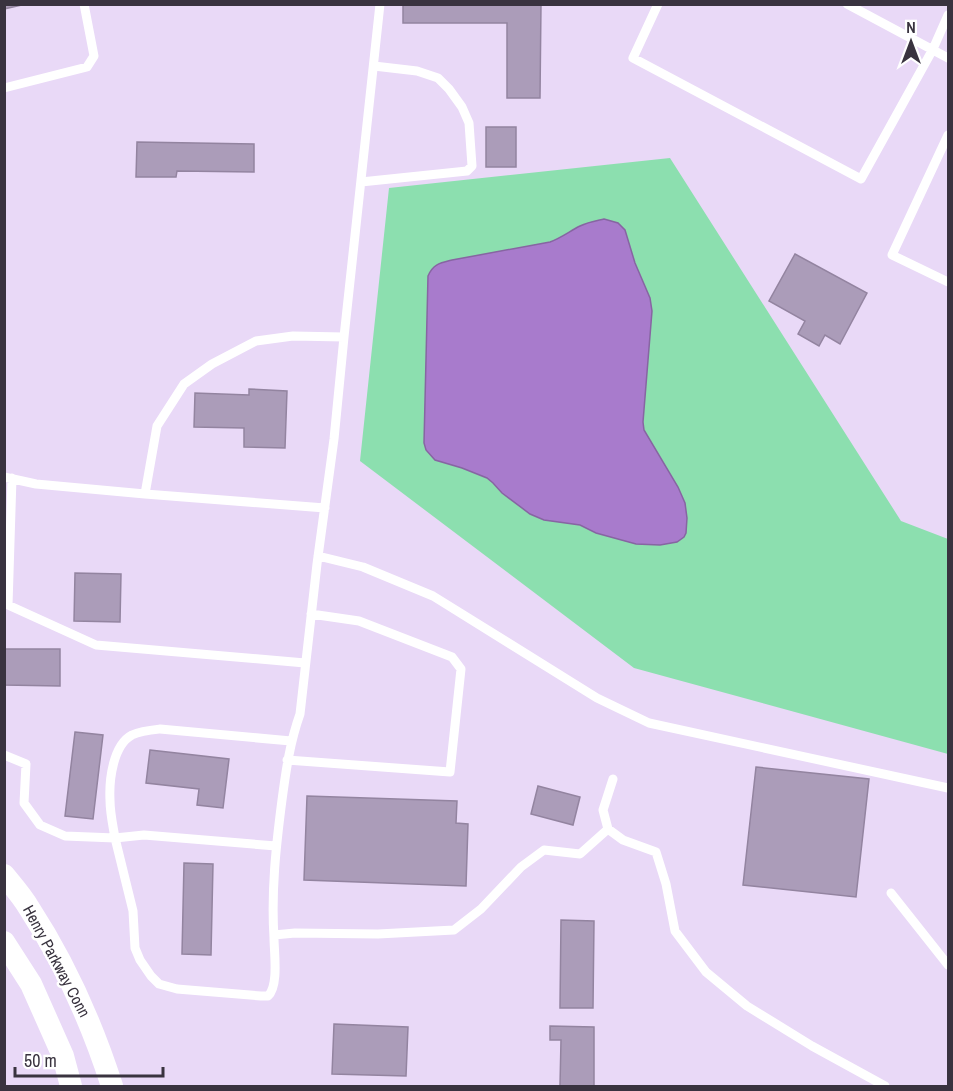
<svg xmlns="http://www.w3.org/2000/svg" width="953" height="1091" font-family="'Archivo Narrow',sans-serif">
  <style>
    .green { fill: #8cdfaf }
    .water { fill: #a87bcc; stroke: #8765a2; stroke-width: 1.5 }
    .building { fill: #ab9cb9; stroke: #9384a0; stroke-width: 1.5 }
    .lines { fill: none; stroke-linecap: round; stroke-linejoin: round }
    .service { stroke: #fff; stroke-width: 9 }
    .tertiary { stroke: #fff; stroke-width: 22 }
    .labels { text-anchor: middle; stroke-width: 5; stroke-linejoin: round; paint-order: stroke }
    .street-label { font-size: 16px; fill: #39333f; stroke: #fff }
  </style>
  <rect width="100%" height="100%" fill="#e9d9f7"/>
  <path class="green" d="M670,158L901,521L948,539V754L634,668L360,461L389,188Z"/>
  <path class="water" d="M604,219L618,223L625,230L635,263L650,298L652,311L643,422L644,430L678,487L685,503L687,518L686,533L684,537L677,542L660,545L636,544L596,533L580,525L544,520L530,514L502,493L493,483L487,478L462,468L435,460L426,450L424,443L428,276C433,264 440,263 452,260L550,242C561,238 570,231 580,226C588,222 595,221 604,219Z"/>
  <path class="building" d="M4,4H26L4,9Z
    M403,4H541L540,98H507V23H403Z
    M486,127H516V167H486Z
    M137,142L254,144V172L177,171L176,177H136Z
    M795,254L867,293L840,344L825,335L819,346L798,334L805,321L769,301Z
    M249,389L287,391L285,448L244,447V428L194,427L195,393L249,395Z
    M75,573L121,574L120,622L74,621Z
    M4,649H60V686L4,685Z
    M75,732L103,735L93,819L65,816Z
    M150,750L229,759L223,808L197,805L199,789L146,783Z
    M756,767L869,779L856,897L743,885Z
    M538,786L580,797L573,825L531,814Z
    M307,796L457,801L456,823L468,824L466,886L304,880Z
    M184,863L213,864L211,955L182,954Z
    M561,920L594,921L593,1008H560Z
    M334,1024L408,1027L406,1076L332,1074Z
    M550,1026L594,1027V1086H560L561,1040H550Z"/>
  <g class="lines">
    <path class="service" d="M658,4L633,58L861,179L933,49L948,15
      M847,4L948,58
      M4,88L87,67L94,56L84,4
      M948,135L892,255L948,282
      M361,182L467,171L472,166L469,123L462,107L449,89L438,78L417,71L374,66
      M4,477L36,484L145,494L325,508
      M145,494L157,426L184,384L212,364L256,341L293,336L344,337
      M318,556L363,567L433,596L597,698L649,723L948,788
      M4,604L8,605L96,645L305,663
      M8,605L12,478
      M4,755L26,764L24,803L40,825L65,836L115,838C113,826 110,813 110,800C109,780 113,745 132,735C141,731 151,730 160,729L291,741
      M287,760L450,772L461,669L452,657L359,621L311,614
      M613,779L603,810L608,829L623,840L656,852L666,884L675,931L706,972L747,1006L812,1046L885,1086
      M276,846L144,835L115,838L133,911L135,948L140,960L151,976L159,984L177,989L261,996H268C279,986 274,952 274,938C271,891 276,846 282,800C286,770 290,742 300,714L317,564L334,439L344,337L380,4
      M891,893L948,965
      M274,935L295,933L378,934L454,930L481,909L521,867L544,850L580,854L608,829"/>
    <path class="tertiary" d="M4,875C13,886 22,896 29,908C65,963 92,1024 112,1086
      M4,942L31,984L63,1056L71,1086"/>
  </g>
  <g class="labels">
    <g class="street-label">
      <text transform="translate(57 961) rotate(62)" y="6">Henry Parkway Conn</text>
    </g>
  </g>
  <rect width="953" height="1091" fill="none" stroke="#39333f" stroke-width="12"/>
  <g transform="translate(911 42)" stroke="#ffffff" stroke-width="4.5" paint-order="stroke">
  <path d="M0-4.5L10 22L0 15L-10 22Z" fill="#39333f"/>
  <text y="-9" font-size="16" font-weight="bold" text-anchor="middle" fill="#39333f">N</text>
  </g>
  <path d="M15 1067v9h148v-9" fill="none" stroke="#39333f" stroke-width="3"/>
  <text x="24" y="1067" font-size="18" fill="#39333f" stroke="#ffffff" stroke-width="4.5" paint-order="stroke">50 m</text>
</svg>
